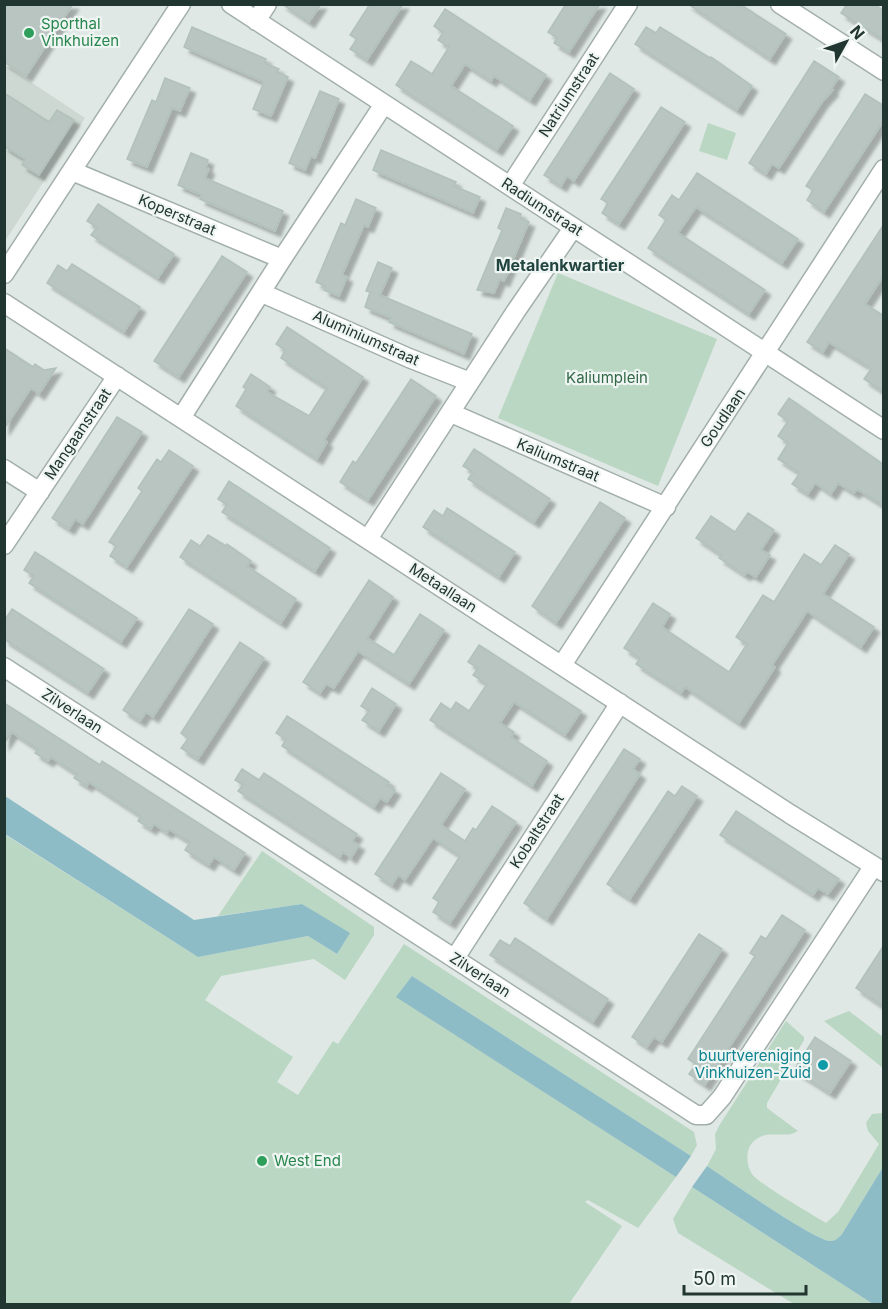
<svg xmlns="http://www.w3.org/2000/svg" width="888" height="1309" font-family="Inter,sans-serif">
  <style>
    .built { fill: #cdd8d3 }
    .green { fill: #bad7c3 }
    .water { fill: #8dbcc7 }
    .building { fill: #b8c5c0; stroke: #b2c1bb; stroke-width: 1.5; filter: url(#shadow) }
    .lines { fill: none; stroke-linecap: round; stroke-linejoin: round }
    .minor-casing { stroke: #a3afab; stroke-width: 21 }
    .minor { stroke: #fff; stroke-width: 18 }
    .leisure-dot { fill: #2e9e5b; stroke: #eff5f2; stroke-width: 2 }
    .culture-dot { fill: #0f9aa8; stroke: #eff5f2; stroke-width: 2 }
    .labels { text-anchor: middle; stroke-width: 4.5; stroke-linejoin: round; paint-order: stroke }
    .leisure-label { font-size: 15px; fill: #27864d; stroke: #eff5f2; text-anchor: start }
    .street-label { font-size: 15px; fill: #223631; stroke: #eff5f2 }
    .park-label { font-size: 15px; fill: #326748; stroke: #eff5f2 }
    .culture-label { font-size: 15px; fill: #0d838f; stroke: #eff5f2; text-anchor: end }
    .neighbourhood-label { font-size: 16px; font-weight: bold; fill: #21453e; stroke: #eff5f2 }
  </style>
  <defs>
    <filter id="shadow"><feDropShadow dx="5.5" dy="5.5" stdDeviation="1.5" flood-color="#0004"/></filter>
  </defs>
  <rect width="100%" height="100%" fill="#dfe8e4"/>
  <path class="built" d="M5,65L85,118L5,241Z"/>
  <path class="green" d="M708,123L736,133L727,160L699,151Z
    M558,273L717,339L658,486L498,418Z
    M4,834L198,957L308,936L337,954L349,934L302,904L218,916L262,851L374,927V935L345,980L314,959L221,976L205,1000L293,1057L277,1082L298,1095L333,1041L338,1044L404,944L694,1132L697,1145L691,1156L412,976L397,997L676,1177L638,1228L588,1200L585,1202L622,1226L569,1304H5Z
    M849,1011L883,1037V1068L824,1021Z
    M786,1021L804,1037V1040L767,1103V1108L798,1131C786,1139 771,1130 758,1138C745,1145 745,1163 752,1174C759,1184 813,1215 826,1223L838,1212L879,1144L868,1131L866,1123L872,1114L883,1113V1167L842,1234C838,1238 836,1241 830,1241C812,1239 727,1179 707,1166L716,1149L715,1134L719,1126Z
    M692,1187L873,1304H794L678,1233L673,1219Z"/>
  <path class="water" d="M5,796L194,920L302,904L350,933L337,954L308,936L198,957L5,834Z
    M412,976L691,1156L676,1177L396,997Z
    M707,1166C727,1179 812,1239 830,1241C836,1241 838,1238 842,1234L883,1167V1304H873L692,1187Z"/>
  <path class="building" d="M4,4H73L26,76L4,62Z
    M282,4H321L309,22Z
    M370,4H403L367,60L350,49L357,39L350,35Z
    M566,4H600L569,52L554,43L557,38L548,32Z
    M688,4H740L786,34L770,59Z
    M847,4H874L884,11V40L841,13Z
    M445,9L546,75L530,100L494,76L491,81L465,64L451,86L513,126L497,150L396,85L411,61L432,74L449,47L438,40L443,33L434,26Z
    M192,27L266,59L265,63L279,69L277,72L288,77L271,116L253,109L264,82L184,47Z
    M646,27L656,33L660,27L710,58L711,57L752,86L737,110L635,44Z
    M814,61L839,77L831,89L833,90L822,102L779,168L772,164L766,174L749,163Z
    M610,73L634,89L574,181L567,176L561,186L544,175Z
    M165,78L190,88L180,111L172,108L147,167L127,159L152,100L156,102Z
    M320,91L339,99L315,158L311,156L305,170L289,163Z
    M4,93L49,122L57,110L74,120L39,175L22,165L25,159L4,146Z
    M865,94L884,106V120L824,212L807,200L813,190L806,186Z
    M661,107L685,122L619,224L602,213L608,203L601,199Z
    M381,150L456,182L454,186L480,197L473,213L373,170Z
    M191,153L208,160L206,167L209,169L205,178L283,211L275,231L200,199L202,195L178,185Z
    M697,173L798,239L782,263L696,207L678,233L765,290L749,314L648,248L666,220L659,215L672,195L679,200Z
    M356,199L376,208L368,227L364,225L342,275L347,277L339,296L324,290L325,286L316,282L341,223L345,225Z
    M98,204L174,254L158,278L91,235L97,227L87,221Z
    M506,208L521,214L520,218L529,222L504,281L500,279L494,293L477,290L502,230L498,228Z
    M884,224V275L865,304L884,316V392L864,379L871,369L863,363L829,342L823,352L807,342Z
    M222,256L247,272L179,377L154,361Z
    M378,262L392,268L380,295L472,334L464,354L389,322L391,318L365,307L370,292L366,291Z
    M72,264L140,307L124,332L47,283L58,265L67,271Z
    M287,327L363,377L324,440L327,442L317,459L236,406L246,389L243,387L251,374L270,387L267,392L309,416L327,388L281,358L285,350L276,344Z
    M4,348L33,367L35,364L44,370L56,368L39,394L31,388L4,429Z
    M411,379L436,396L368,500L340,482L353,461L356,463Z
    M789,398L884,465V506L857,489L854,493L838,483L831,494L815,483L808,494L792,484L800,473L778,459L788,443L778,436L788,421L778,414Z
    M117,417L142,432L83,524L75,519L69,529L52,518Z
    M474,449L550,499L534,522L468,479L473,472L463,466Z
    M169,450L193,466L127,567L110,556L116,546L109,542L142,491L138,488L157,459L161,462Z
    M229,481L330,548L315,571L222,512L227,505L218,499Z
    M600,502L625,518L556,623L532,606Z
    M447,508L515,552L499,577L423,527L434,510L443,516Z
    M748,513L774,530L761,550L770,555L756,577L747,572L745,575L719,558L722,555L696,538L711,516L735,532Z
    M208,535L226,546L227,544L251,561L247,566L296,599L281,623L180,557L191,540L200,546Z
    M835,545L849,554L823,594L874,627L861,647L807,611L772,665L775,667L739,723L685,687L681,693L636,664L640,658L624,648L653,603L670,614L662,627L729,672L747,644L736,637L763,595L774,602L804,554L821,565Z
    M35,552L137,618L121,642L29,583L34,576L24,570Z
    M369,580L393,597L367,638L394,655L420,614L444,630L409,684L358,651L334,688L326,684L320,693L303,682Z
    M12,609L104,669L88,693L4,639V621Z
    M189,609L213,624L153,717L146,712L140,721L123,710Z
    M240,642L264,658L198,759L181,748L188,739L181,733Z
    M479,645L581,711L565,735L514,702L500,723L514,732L511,737L547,761L532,786L430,720L441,703L451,710L456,702L469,711L487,684L473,675L478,668L468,662Z
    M372,688L396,704L379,731L362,720L369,711L361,706Z
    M4,703L100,765L102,761L245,853L234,870L214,857L209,865L196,857L185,850L190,842L169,829L167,833L154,824L151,829L138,821L141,816L89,782L87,786L74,778L77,774L51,757L48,761L35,753L38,749L12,732L4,744Z
    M287,716L389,782L387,785L395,790L387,802L380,798L374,807L282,746L286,739L276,733Z
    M624,749L640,759L633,769L640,774L547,919L524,903Z
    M242,769L259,780L264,773L357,834L352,841L359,845L351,858L343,852L340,857L238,791L243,785L235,780Z
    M441,773L465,789L441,825L465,841L473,828L476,830L492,806L516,822L450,923L433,912L439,902L433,898L460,856L433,838L405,880L398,875L392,885L375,874Z
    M682,786L697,796L630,899L607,884L668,791L675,796Z
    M736,811L839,879L828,894L818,888L813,895L720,835Z
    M782,915L805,930L705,1085L689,1074L696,1064L688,1059L755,956L750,953L761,936L766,939Z
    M699,934L722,949L662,1042L654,1037L647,1047L632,1037Z
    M515,938L608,999L593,1022L490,955L500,940L510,946Z
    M884,945V1007L856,988Z
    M815,1037L851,1061L830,1093L794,1070Z"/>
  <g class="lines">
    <defs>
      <path id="minor" d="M231,4L884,430
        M780,4L884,71
        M256,21L267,4
        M72,171L282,259
        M510,186L628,4
        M4,274L181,4
        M262,293L409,358L470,382
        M4,303L790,814L884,872
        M451,413L666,507
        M181,418L282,259L384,104
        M4,469L40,492
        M368,539L516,311L573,228
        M4,545L117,376
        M562,665L884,169
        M4,667L696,1115H706L722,1097L873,867
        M455,958L620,703"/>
    </defs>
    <use href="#minor" class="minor-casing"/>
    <use href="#minor" class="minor"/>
  </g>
  <g class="leisure-dot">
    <circle cx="29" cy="33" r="6"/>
    <circle cx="262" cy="1161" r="6"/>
  </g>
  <circle class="culture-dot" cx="823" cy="1065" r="6"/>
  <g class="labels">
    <g class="leisure-label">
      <text x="41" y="29">Sporthal<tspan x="41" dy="17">Vinkhuizen</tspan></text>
      <text x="274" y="1166">West End</text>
    </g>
    <g class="street-label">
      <text transform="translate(569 95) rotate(-57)" y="5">Natriumstraat</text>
      <text transform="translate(542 207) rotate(33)" y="5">Radiumstraat</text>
      <text transform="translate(177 215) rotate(23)" y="5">Koperstraat</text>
      <text transform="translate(366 338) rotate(24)" y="5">Aluminiumstraat</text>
      <text transform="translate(723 418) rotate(-56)" y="5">Goudlaan</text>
      <text transform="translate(78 434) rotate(-56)" y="5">Mangaanstraat</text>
      <text transform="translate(558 460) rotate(23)" y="5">Kaliumstraat</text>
      <text transform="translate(443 588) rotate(33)" y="5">Metaallaan</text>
      <text transform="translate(72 711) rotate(33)" y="5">Zilverlaan</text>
      <text transform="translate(537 831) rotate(-57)" y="5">Kobaltstraat</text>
      <text transform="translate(480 975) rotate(33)" y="5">Zilverlaan</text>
    </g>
    <g class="park-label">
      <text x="607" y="383">Kaliumplein</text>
    </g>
    <g class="culture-label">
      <text x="811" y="1061">buurtvereniging<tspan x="811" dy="17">Vinkhuizen-Zuid</tspan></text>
    </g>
    <g class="neighbourhood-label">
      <text x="560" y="271">Metalenkwartier</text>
    </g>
  </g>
  <rect width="888" height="1309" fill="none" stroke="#223631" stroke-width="12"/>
  <g transform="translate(846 42) rotate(50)" stroke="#eff5f2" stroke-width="4.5" paint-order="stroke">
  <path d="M0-4.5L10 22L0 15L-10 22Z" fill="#223631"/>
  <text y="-9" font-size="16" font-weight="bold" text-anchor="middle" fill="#223631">N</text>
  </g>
  <path d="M684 1285v9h122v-9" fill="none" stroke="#223631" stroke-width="3"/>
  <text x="693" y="1285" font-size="18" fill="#223631" stroke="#eff5f2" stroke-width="4.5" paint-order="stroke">50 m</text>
</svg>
